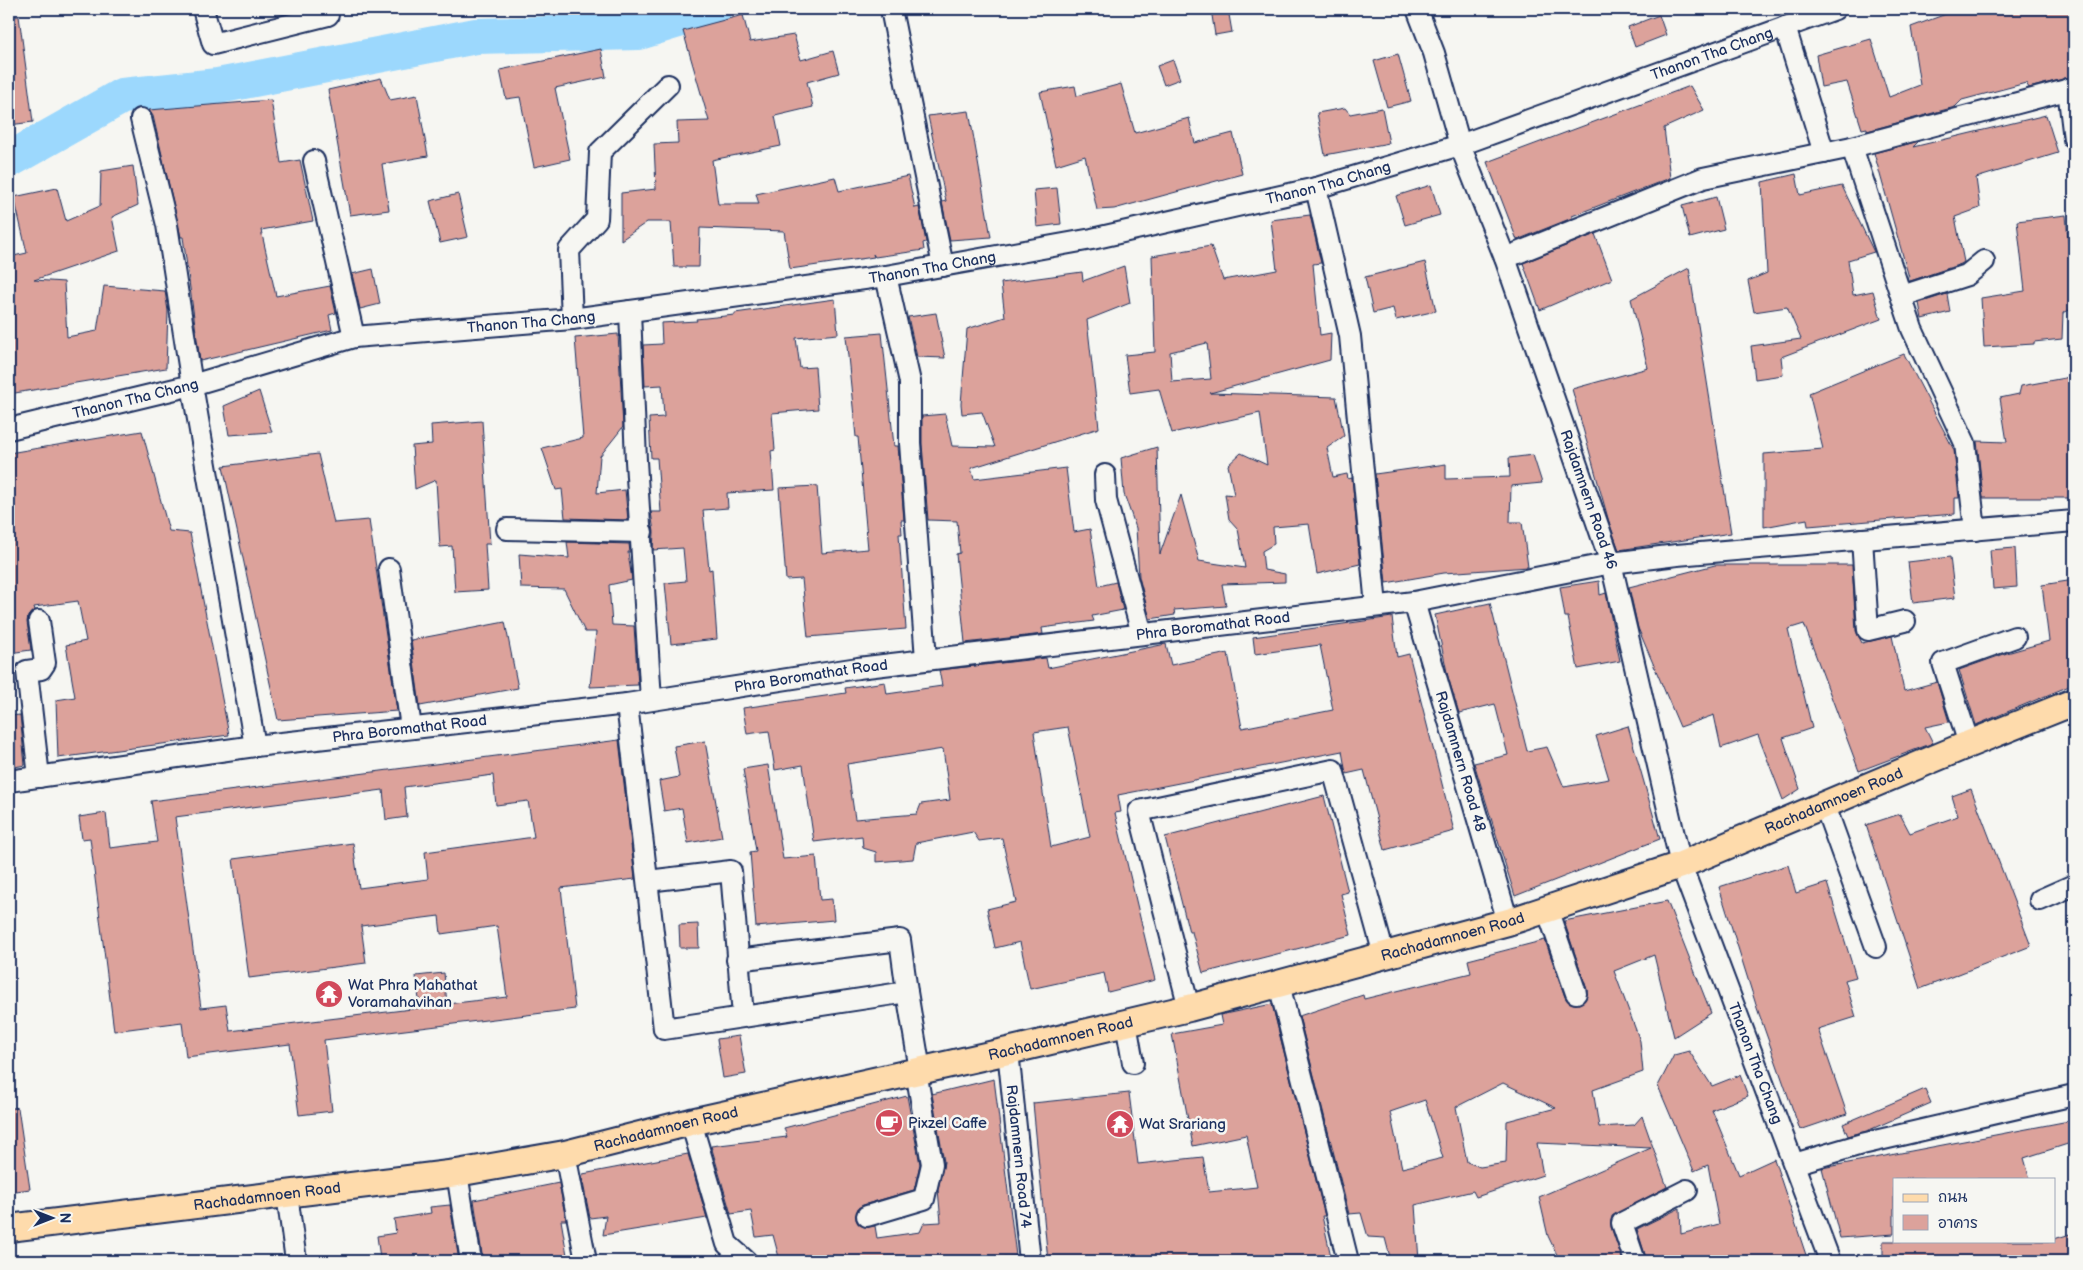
<svg xmlns="http://www.w3.org/2000/svg" width="2083" height="1270" font-family="'Balsamiq Sans','Playpen Sans Thai',sans-serif">
  <style>
    .lines { fill: none; stroke-linecap: round; stroke-linejoin: round }
    .river { stroke: #9cd8fd; stroke-width: 36 }
    .building { fill: #dca29b; stroke: #1b2f5e; fill-rule: evenodd }
    .minor-casing { stroke: #1b2f5e; stroke-width: 24 }
    .major-casing { stroke: #1b2f5e; stroke-width: 30 }
    .minor { stroke: #f6f6f2; stroke-width: 20 }
    .major { stroke: #fedbac; stroke-width: 26 }
    .labels { text-anchor: middle; stroke-width: 5; stroke-linejoin: round; paint-order: stroke }
    .street-label { font-size: 15px; fill: #1b2f5e; stroke: #f6f6f2 }
    .poi-label { font-size: 15px; fill: #1b2f5e; stroke: #f6f6f2; text-anchor: start }
  </style>
  <rect width="100%" height="100%" fill="#f6f6f2"/>
  <filter id="ink" filterUnits="userSpaceOnUse"><feTurbulence type="fractalNoise" baseFrequency=".02" numOctaves="2"/><feDisplacementMap in="SourceGraphic" scale="10" xChannelSelector="R" yChannelSelector="G"/><feConvolveMatrix kernelMatrix="1 2 1 2 8 2 1 2 1" color-interpolation-filters="sRGB"/></filter>
  <g filter="url(#ink)">
    <g class="lines">
      <path class="river" d="M9,160L122,96L218,86L476,36L639,32L714,9"/>
    </g>
    <path class="building" d="M1211,9H1228L1232,32L1215,35Z
      M1966,9H2074V76L2029,88L2026,83L1962,100L1955,107L1867,131V128L1862,129L1847,82L1821,87L1816,55L1871,39L1889,97L1920,85L1911,27L1946,14Z
      M743,15L750,42L794,35L801,60L833,51L839,73L807,82L813,107L775,116L781,146L712,160L718,204H759L756,194L835,177L839,191L908,176L915,208L919,207L926,242L923,243L924,250L875,257L873,254L874,257L790,269L784,231L700,228L699,267H674L671,222H647L621,240V193L656,189L654,144L678,143L677,122L709,121L683,31Z
      M1659,15L1666,35L1635,47L1628,27Z
      M19,16L33,122L9,125V17Z
      M601,49L606,77L555,88L570,159L534,167L520,97L506,99L500,70Z
      M1398,54L1411,101L1387,107L1374,61Z
      M1173,60L1180,79L1164,85L1157,66Z
      M381,78L390,100L417,95L428,156L382,164L389,210L350,215L328,90Z
      M1121,84L1135,133L1189,118L1195,143L1233,133L1242,174L1114,209L1097,210L1085,156L1056,165L1040,92L1075,86L1077,96Z
      M1690,86L1704,110L1664,128L1670,178L1572,216V218L1517,240L1487,162Z
      M271,100L281,163L300,160L313,221L261,230L276,296L330,286L336,313L329,315L332,330L200,361L183,237H181L153,116L149,110Z
      M1345,108L1350,114L1382,108L1389,143L1325,155L1317,113Z
      M969,111L991,237L950,240L942,202L946,201L928,116Z
      M2046,115L2058,153L1976,178L1980,208L1955,217L1964,262L1961,264L1910,281L1874,153L1919,141L1913,147Z
      M133,166L138,205L112,217L119,251L34,280L64,282L67,337L97,331L104,286L165,291L168,311L166,368L9,394V257L27,253L14,197L57,188L66,221L100,206L101,171Z
      M1796,174L1800,195L1842,186L1874,252L1848,260L1853,295L1873,291L1881,319L1781,357L1783,375L1755,379L1751,346L1801,339L1787,307L1754,312L1748,281L1767,273L1762,182Z
      M1431,185L1440,215L1405,225L1396,196Z
      M1057,188L1061,224L1037,227L1034,190Z
      M458,194L468,237L440,243L430,201Z
      M1716,197L1724,229L1690,238L1682,206Z
      M1310,215L1321,263L1313,264L1320,335L1331,333L1330,360L1210,393L1336,397L1344,436L1327,448L1333,477L1347,474L1348,479L1352,478L1360,564L1317,574L1309,524L1273,527L1274,544L1262,551L1264,570L1285,574V582L1222,584L1226,606L1174,610L1175,615L1150,619L1139,577L1136,528L1124,494L1121,458L1157,447L1160,554L1181,495L1199,561L1245,568L1238,529L1229,519L1225,494L1234,495L1228,465L1241,453L1267,465L1260,413L1172,433L1159,389L1130,393L1125,355L1155,352L1152,256L1211,246L1223,280L1277,270L1271,220ZM1207,343L1211,379L1172,382L1170,352Z
      M2066,215L2074,308L2063,313L2062,339L2034,342V344L1984,347L1981,298L2025,291L2017,221Z
      M1595,234L1612,279L1540,310L1523,263Z
      M1425,262L1436,311L1396,320L1393,308L1373,313L1365,277Z
      M1124,266L1130,303L1087,320L1099,428L971,468L974,479L1066,468L1074,532L1090,529L1099,586L1116,582L1123,610L1092,616L1094,621L1042,628L1043,634L965,643L956,554L960,553L957,521L928,520L922,444V416L945,414L952,446L995,447L982,412L962,414L961,404L967,329L1005,317L1001,283L1082,272L1083,281Z
      M1689,268L1731,533L1619,550L1609,522L1572,389L1648,368L1631,299Z
      M373,269L380,304L360,309L352,274Z
      M1947,294L1950,312L1922,319L1919,303Z
      M835,299L838,334L796,338L800,368L815,367L818,409L772,413L775,450L771,451L774,490L727,493L728,508L703,510L709,570L712,569L717,639L671,644L665,583L686,581L683,548L653,550L654,532L651,512H661L657,458H651L649,418L664,417L662,385L645,386L643,345L662,344L661,323L697,321L696,319L735,315V313Z
      M936,313L945,358L917,357L908,317Z
      M882,333L894,446H898L904,520H901L902,534H899L906,629L808,637L802,579L786,580L779,488L817,486L822,553L868,549L858,437H856L846,336Z
      M618,334L623,427L600,456L597,493L625,490L628,520L565,518L562,489L556,490L542,448L583,438L575,338Z
      M1904,354L1954,450L1959,498H1955V514L1808,526L1807,519L1764,527V454L1823,449L1809,393Z
      M2070,377L2074,397V498H1983L1977,441L2007,442L2000,398L2019,394L2021,386Z
      M259,391L272,432L229,435L224,406Z
      M482,421L490,544H485L488,590L455,592L452,546L440,547L436,480L415,489L412,446L432,444L431,425Z
      M142,431L169,531L190,533L229,735L58,758L56,700L75,697L66,645L86,641L78,601L34,607L35,610L28,616L27,622L31,650L9,653V453Z
      M318,454L334,523L369,520L397,711L278,720L223,466Z
      M1533,455L1542,483L1511,486L1510,522H1522L1528,567L1444,573L1386,583L1375,474L1446,464V479L1510,477L1509,458Z
      M567,542L629,544L630,552H628L632,580L609,585L612,625L634,626L638,685L590,687L596,632H585L564,589L521,588L519,554L569,558Z
      M2015,548L2017,587L1993,589L1990,550Z
      M1950,557L1955,598L1913,603L1908,562Z
      M1715,565H1852L1856,631L1862,643L1892,636L1904,691L1937,682L1949,722L1925,727L1933,743L1859,771L1804,624L1788,629L1812,728L1783,738L1800,789L1783,800L1758,735L1721,748L1714,715L1680,727L1638,628L1629,587Z
      M2074,580V684L1976,725L1959,670L2007,653L2049,641L2042,585Z
      M1599,581L1600,595L1606,593L1620,661L1578,669L1568,617H1565L1560,587Z
      M1490,603L1527,751L1547,747L1564,787L1609,779L1596,736L1628,726L1660,839L1515,896L1474,763L1508,755L1495,704L1459,713L1448,677L1435,615Z
      M1392,617L1397,657L1409,654L1454,831L1385,850L1364,770L1346,774L1342,751L1118,795L1121,812L1115,813L1155,980L1108,992L1104,973L1030,989L1020,942L995,948L987,909L1016,902L1002,838L979,841L973,832L916,843L913,859L876,862V852L863,848L862,836L814,842L803,765L775,770L769,731L747,734L743,708L846,693L845,688L885,682L887,694L942,686L939,670L1046,658L1048,668L1166,644L1171,665L1228,653L1242,728L1333,710L1320,645L1255,654L1253,637ZM1068,727L1090,837L1051,847L1034,732ZM943,749L950,800L921,804L917,814L855,819L847,764Z
      M505,622L518,688L420,706L411,640Z
      M20,715L25,765L9,768V716Z
      M619,740L635,879L561,888L575,1009L324,1040L332,1111L299,1115L290,1044L186,1057L182,1022L114,1031L90,838L82,839L79,817L106,813L110,848L157,842L151,801ZM493,775L496,805L528,801L534,837L425,852L428,879L359,888L353,843L233,859L249,978L366,963L361,926L439,916L441,934L497,926L507,997L447,1004L444,973L416,976L420,1008L230,1031L226,1005L201,1008L175,817L383,790L386,820L407,817L404,787Z
      M705,741L722,837L688,843L682,808L664,811L659,781L679,777L674,746Z
      M768,765L783,859L816,856L820,900L832,899L834,920L756,927L750,852L756,851L743,769Z
      M1971,789L2031,946L1920,989L1866,825L1900,814L1910,833L1958,816L1952,796Z
      M1324,796L1348,892L1341,894L1351,935L1203,973L1192,932H1189L1165,837Z
      M1788,865L1796,893L1827,883L1856,977L1845,980L1856,1017L1818,1029L1847,1114L1800,1130L1757,1008L1719,887Z
      M1667,901L1711,1013L1674,1037L1654,955L1614,971L1640,1041L1643,1072L1593,1090L1599,1127L1634,1125L1642,1116L1667,1187L1612,1216L1611,1227L1623,1261H1560L1548,1236L1539,1197L1651,1148L1537,1143L1543,1175L1476,1197L1473,1191L1415,1205L1419,1261H1391L1385,1238L1368,1237L1361,1213L1349,1214L1299,1016L1363,995L1364,999L1471,973L1468,960L1545,940L1565,997L1569,1002L1579,1004L1585,1000L1587,990L1564,921ZM1503,1083L1556,1108L1507,1121L1506,1163L1480,1167L1467,1162L1456,1107ZM1425,1100L1443,1158L1402,1168L1390,1112Z
      M698,924L699,948H680L679,925Z
      M1272,1004L1325,1216H1322L1332,1261H1048L1033,1103L1129,1093L1138,1164L1203,1157L1209,1192L1257,1187L1246,1135L1193,1146L1172,1034L1222,1025L1220,1015Z
      M739,1036L746,1074L723,1078L717,1039Z
      M1689,1051L1712,1086L1740,1075L1748,1096L1712,1110L1739,1175L1774,1159L1808,1261H1647L1637,1229L1680,1208L1681,1234L1719,1224L1708,1165L1694,1171L1658,1086L1674,1055Z
      M994,1079L1016,1256L990,1259L991,1261H780L773,1235L756,1237L751,1211L731,1214L711,1146L787,1137L784,1128L907,1096L920,1164L914,1190L863,1205L858,1208L856,1219L859,1224L864,1227L875,1226L877,1238L920,1232L924,1223L941,1222L938,1189L944,1162L932,1094Z
      M1925,1089L1931,1103L1867,1131L1848,1136L1843,1124Z
      M9,1108H18L30,1189L9,1192Z
      M2074,1120V1142L2024,1158L2030,1179H1894V1234L1840,1238L1822,1168Z
      M688,1154L707,1218L603,1235L606,1216L590,1218L582,1178L583,1174Z
      M559,1183L566,1220H561L568,1261H483L474,1200Z
      M450,1205L459,1261H398L397,1256L380,1258L377,1236L396,1233L394,1219L431,1213L430,1207Z
      M2074,1233V1261H1883V1241H2054V1239Z"/>
    <g class="lines">
      <defs>
        <g id="minor">
          <path d="M203,9L213,44L328,15L327,9"/>
          <path d="M891,9L943,266"/>
          <path id="s1" d="M1417,9L1434,53L1460,145L1505,258L1611,563L1681,865L1830,1261"/>
          <path d="M1785,27L1824,153"/>
          <path d="M2068,89L2074,139"/>
          <path d="M141,119L167,225L192,385L255,746"/>
          <path d="M1852,147L1912,329L1965,443L1975,530"/>
          <path d="M314,161L354,337"/>
          <path d="M1316,188L1350,336L1376,606"/>
          <path d="M1505,258L1703,178L1852,147L2074,88"/>
          <path d="M886,276L910,382V443L926,659"/>
          <path d="M1902,296L1967,275L1984,261"/>
          <path d="M630,311L636,461L651,700"/>
          <path d="M572,319L569,250L597,219L600,152L668,85"/>
          <path id="s2" d="M9,429L192,385L354,337L572,319L886,276L1092,239L1316,188L1460,145L1835,9"/>
          <path d="M1105,475L1106,500L1142,634"/>
          <path d="M507,529L642,532"/>
          <path d="M1862,539L1868,630L1905,621"/>
          <path d="M389,569L411,728"/>
          <path id="s3" d="M1414,602L1508,922"/>
          <path d="M39,621L45,663L41,669L27,671L39,777"/>
          <path d="M627,704L664,1029L907,992L920,1070"/>
          <path d="M1969,744L1943,663L2015,637"/>
          <path id="s4" d="M9,781L255,746L627,704L858,668L1414,602L1611,563L1677,555L2074,521"/>
          <path d="M1825,806L1876,947"/>
          <path d="M648,881L731,871L743,1016"/>
          <path d="M2040,900L2074,885"/>
          <path d="M1547,909L1576,993"/>
          <path d="M737,960L900,940L907,992"/>
          <path d="M1279,984L1348,1261"/>
          <path d="M1189,1008L1139,811L1333,770L1384,955"/>
          <path d="M1126,1023L1133,1063"/>
          <path id="s5" d="M1008,1051L1030,1261"/>
          <path d="M691,1122L727,1244L746,1261"/>
          <path d="M565,1154L586,1261"/>
          <path d="M1794,1164L1862,1144L2074,1095"/>
          <path d="M457,1173L471,1261"/>
          <path d="M287,1194L296,1261"/>
          <path d="M867,1216L924,1199L932,1164L916,1071"/>
          <path d="M1635,1261L1622,1223L1687,1190"/>
        </g>
        <g id="major">
          <path id="s6" d="M9,1228L457,1173L565,1154L691,1122L1008,1051L1189,1008L1508,922L1681,865L1969,744L2074,702"/>
        </g>
      </defs>
      <use href="#minor" class="minor-casing"/>
      <use href="#major" class="major-casing"/>
      <use href="#minor" class="minor"/>
      <use href="#major" class="major"/>
    </g>
  </g>
  <defs>
    <symbol id="temple-disc" viewBox="-11 -11 22 22"><circle r="9.5" fill="#d1495b" stroke="#f6f6f2"/><path d="M0-6L5-2H3V0L6.5 2.5H4V6H1.5V3h-3V6H-4V2.5H-6.5L-3 0V-2H-5Z" fill="#fff"/></symbol>
    <symbol id="cafe-disc" viewBox="-11 -11 22 22"><circle r="9.5" fill="#d1495b" stroke="#f6f6f2"/><path d="M-5.5-4.5H6V0H3Q3 3.5 0 3.5H-2.5Q-5.5 3.5-5.5 0ZM3-3.2v2h1.7v-2ZM-6 4.5H4V6H-6Z" fill="#fff"/></symbol>
  </defs>
  <g fill-rule="evenodd">
    <use href="#temple-disc" x="313" y="978" width="32" height="32"/>
    <use href="#cafe-disc" x="873" y="1107" width="32" height="32"/>
    <use href="#temple-disc" x="1104" y="1108" width="32" height="32"/>
  </g>
  <g class="labels">
    <g class="street-label">
      <text dy="5" stroke="none"><textPath href="#s2" startOffset="1750">Thanon Tha Chang</textPath></text>
      <text dy="5" stroke="none"><textPath href="#s2" startOffset="1345">Thanon Tha Chang</textPath></text>
      <text dy="5" stroke="none"><textPath href="#s2" startOffset="940">Thanon Tha Chang</textPath></text>
      <text dy="5" stroke="none"><textPath href="#s2" startOffset="535">Thanon Tha Chang</textPath></text>
      <text dy="5" stroke="none"><textPath href="#s2" startOffset="130">Thanon Tha Chang</textPath></text>
      <text dy="5" stroke="none"><textPath href="#s1" startOffset="520">Rajdamnern Road 46</textPath></text>
      <text dy="5" stroke="none"><textPath href="#s4" startOffset="1214">Phra Boromathat Road</textPath></text>
      <text dy="5" stroke="none"><textPath href="#s4" startOffset="809">Phra Boromathat Road</textPath></text>
      <text dy="5" stroke="none"><textPath href="#s4" startOffset="404">Phra Boromathat Road</textPath></text>
      <text dy="5" stroke="none"><textPath href="#s3" startOffset="166">Rajdamnern Road 48</textPath></text>
      <text dy="5" stroke="none"><textPath href="#s6" startOffset="1880">Rachadamnoen Road</textPath></text>
      <text dy="5" stroke="none"><textPath href="#s6" startOffset="1475">Rachadamnoen Road</textPath></text>
      <text dy="5" stroke="none"><textPath href="#s6" startOffset="1070">Rachadamnoen Road</textPath></text>
      <text dy="5" stroke="none"><textPath href="#s1" startOffset="1109">Thanon Tha Chang</textPath></text>
      <text dy="5" stroke="none"><textPath href="#s6" startOffset="665">Rachadamnoen Road</textPath></text>
      <text dy="5" stroke="none"><textPath href="#s5" startOffset="106">Rajdamnern Road 74</textPath></text>
      <text dy="5" stroke="none"><textPath href="#s6" startOffset="260">Rachadamnoen Road</textPath></text>
    </g>
    <g class="poi-label">
      <text x="348" y="990">Wat Phra Mahathat<tspan x="348" dy="17">Voramahavihan</tspan></text>
      <text x="908" y="1128">Pixzel Caffe</text>
      <text x="1139" y="1129">Wat Srariang</text>
    </g>
  </g>
  <rect width="2083" height="1270" fill="none" stroke="#f6f6f2" stroke-width="30"/>
  <rect x="15" y="15" width="2053" height="1240" fill="none" stroke="#1b2f5e" stroke-width="2" filter="url(#ink)"/>
  <rect x="1893" y="1178" width="162" height="65" fill="#f6f6f2" stroke="#9ea6b7"/>
  <rect x="1903" y="1194" width="25" height="8" fill="#fedbac" stroke="#9ea6b7"/>
  <text x="1938" y="1202" font-size="15" fill="#1b2f5e">ถนน</text>
  <rect x="1903" y="1215" width="25" height="15" fill="#dca29b" stroke="#9ea6b7"/>
  <text x="1938" y="1228" font-size="15" fill="#1b2f5e">อาคาร</text>
  <g transform="translate(52 1218) rotate(90)" stroke="#f6f6f2" stroke-width="4" paint-order="stroke">
  <path d="M0-4L9 19L0 12L-9 19Z" fill="#1b2f5e"/>
  <text y="-8" font-size="14" font-weight="bold" text-anchor="middle" fill="#1b2f5e">N</text>
  </g>
</svg>
